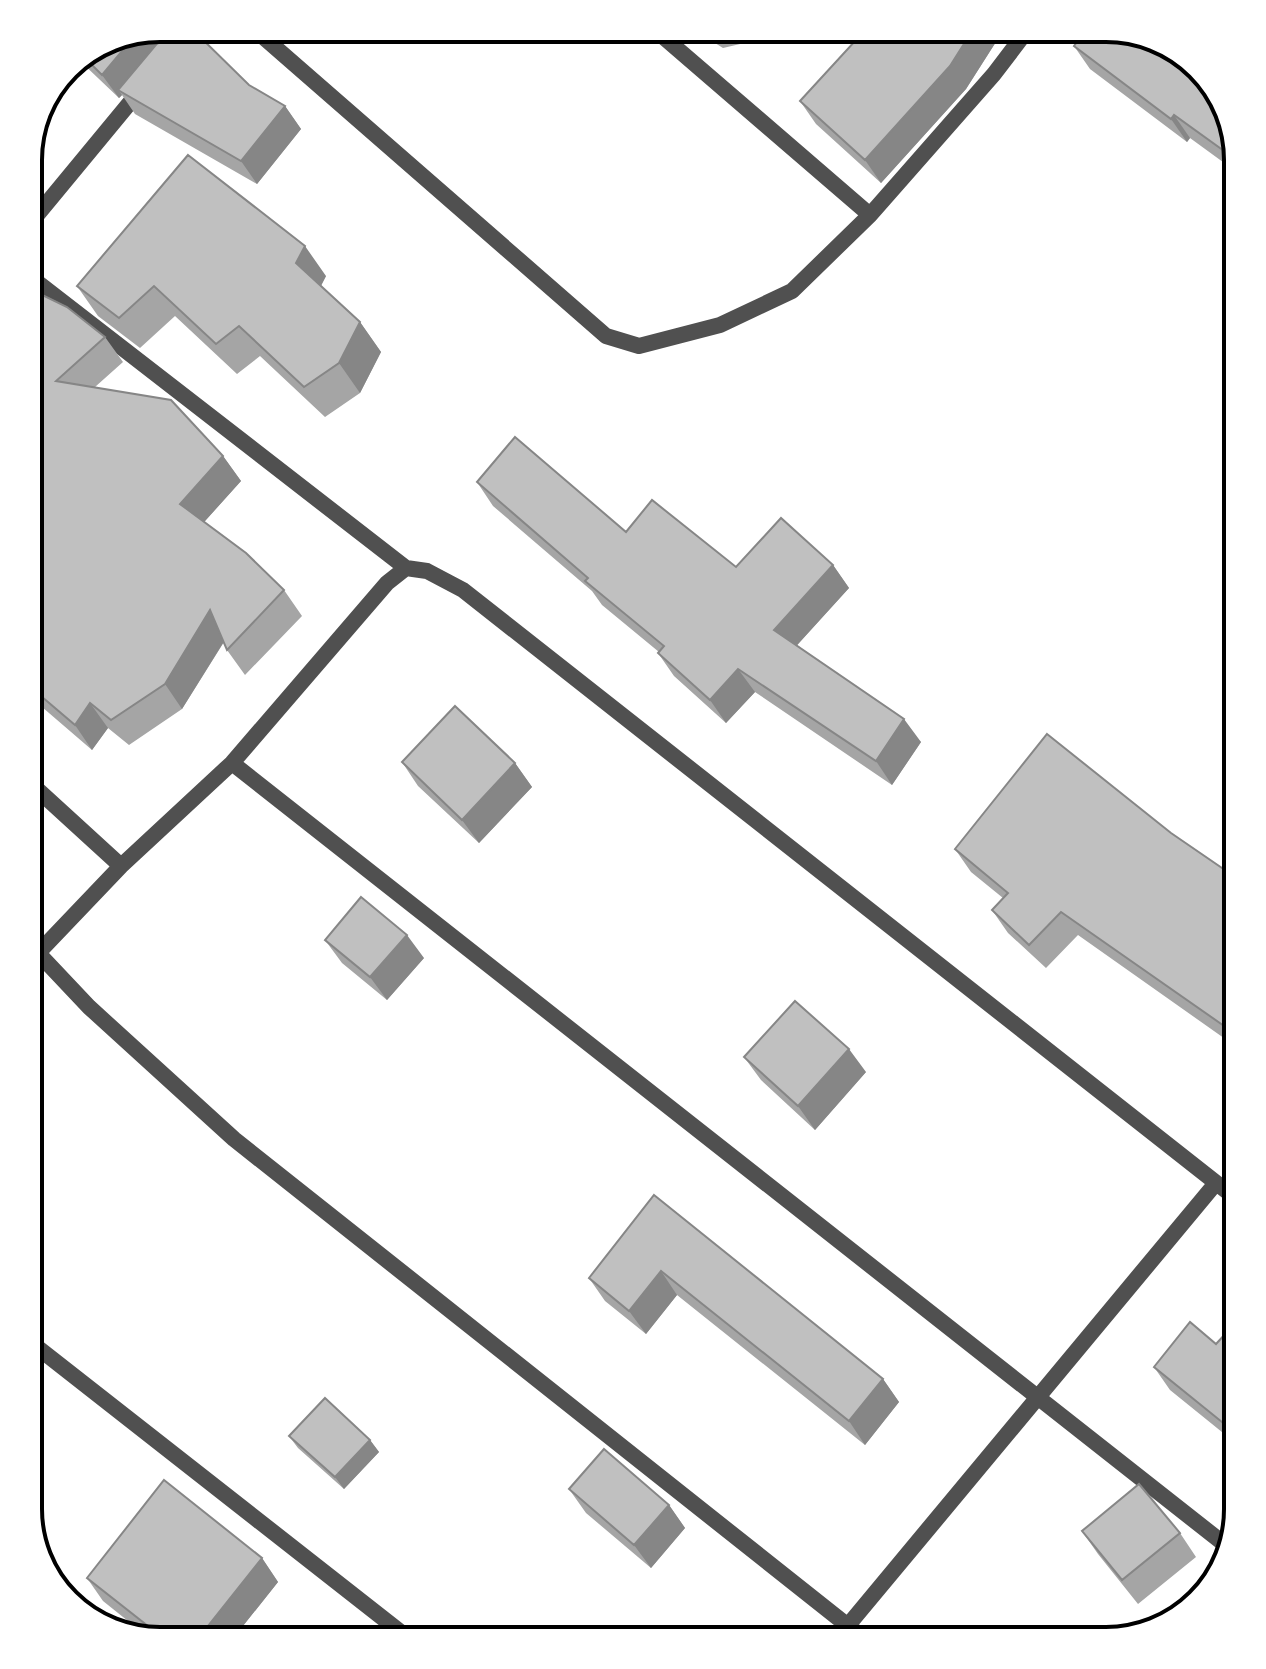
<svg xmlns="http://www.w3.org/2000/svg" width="1266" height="1669" font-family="'Space Grotesk',sans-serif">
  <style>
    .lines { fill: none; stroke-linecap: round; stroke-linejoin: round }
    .minor { stroke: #505050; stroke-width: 16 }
    .wall { fill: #a5a5a5 }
    .shaded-wall { fill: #868686 }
    .building { fill: #c0c0c0; stroke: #868686; stroke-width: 2 }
    .rim { fill: none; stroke: #000; stroke-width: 4 }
  </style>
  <rect width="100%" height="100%" fill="#fff"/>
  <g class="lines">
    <path class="minor" d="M253,28L606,336L639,346L720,325L792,291L870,215L994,74L1029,28
      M653,28L870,215
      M28,226L142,88
      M28,275L406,568
      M232,763L1228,1547
      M28,781L121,866L232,763L387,583L406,568L427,571L463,590L1238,1200
      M121,866L38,953L89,1007L234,1139L867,1641
      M28,1340L412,1641
      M28,1365L33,1344
      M835,1641L1216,1183"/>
  </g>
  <path class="wall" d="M160,28L249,85L285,106L301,129L257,184L135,114L122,95L119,98L78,59Z
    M338,28H364L353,41Z
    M691,28H765L753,41L723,48Z
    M867,28H1015L1010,34H1001L966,89L881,183L816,124L800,101Z
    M1034,28H1069L1073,34H1038Z
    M1074,46L1238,160V173L1190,138L1187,142L1090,69Z
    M326,276L321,286L360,322L381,352L360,393L325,417L260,356L237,374L175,316L140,348L98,316L77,286Z
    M28,288L105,337L123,362L95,387L223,456L241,481L204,522L284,590L302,616L245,675L227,650L224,642L182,709L129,745L108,728L92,750L42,707L28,690Z
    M477,482L736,567L833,565L849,588L797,645L921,742L892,785L755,692L726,723L674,676L658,653L659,652L602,605L592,591L493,506Z
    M402,762L515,763L532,787L479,843L418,786Z
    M1171,833L1238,879V1048L1078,935L1046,968L1008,933L992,910L1003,898L971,872L955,849Z
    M325,940L424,958L387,1000L342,963Z
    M744,1057L866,1072L815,1130L761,1080Z
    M654,1195L883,1379L899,1402L865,1445L677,1295L646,1334L605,1301L589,1278Z
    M1238,1320V1445L1170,1390L1154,1367L1216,1344Z
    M289,1436L370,1440L379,1452L344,1489L298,1448Z
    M569,1489L669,1505L685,1528L651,1568L586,1513Z
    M1082,1531L1180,1533L1196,1557L1138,1604L1098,1554Z
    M262,1558L278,1582L231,1641H153L103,1601L87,1578Z"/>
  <path class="shaded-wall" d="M160,28H177L118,90L122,95L119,98L102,75L133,38Z
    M344,28H364L353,41Z
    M744,28H765L753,41Z
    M974,28H997L1001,34L966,89L881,183L865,160Z
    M1006,28H1015L1010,34Z
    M285,106L301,129L257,184L241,161Z
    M1174,115L1190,138L1187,142L1171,119Z
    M305,246L326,276L317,293L296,263Z
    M360,322L381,352L360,393L339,363Z
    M223,456L241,481L197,530L180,504Z
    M833,565L849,588L790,653L774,630Z
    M210,610L228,635L182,709L165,684Z
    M738,669L755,692L726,723L710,700Z
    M90,703L108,728L92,750L75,725Z
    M904,719L921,742L892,785L876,761Z
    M515,763L532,787L479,843L462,820Z
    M407,935L424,958L387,1000L370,977Z
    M849,1049L866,1072L815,1130L798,1106Z
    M661,1271L677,1295L646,1334L629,1311Z
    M883,1379L899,1402L865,1445L849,1421Z
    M370,1440L379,1452L344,1489L335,1477Z
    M669,1505L685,1528L651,1568L634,1545Z
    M262,1558L278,1582L231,1641H196Z"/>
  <path class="building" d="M170,28H191L249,85L285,106L241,161L118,90Z
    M867,28H974L950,66L865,160L800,101Z
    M1087,28H1114L1172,45L1216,87L1238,161L1174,115L1171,119L1074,46Z
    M133,38L102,75L84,57Z
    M188,155L305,246L296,263L360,322L339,363L304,387L239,326L216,344L154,286L119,318L77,286Z
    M28,288L67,307L105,337L56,381L171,400L223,456L180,504L246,553L284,590L227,650L210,610L165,684L111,720L90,703L75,725L28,685Z
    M515,437L626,532L652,500L736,567L781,518L833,565L774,630L904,719L876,761L738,669L710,700L658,653L664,646L585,581L588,578L477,482Z
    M455,706L515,763L462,820L402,762Z
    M1047,734L1171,833L1238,879V1033L1237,1035L1061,912L1029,945L992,910L1008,893L955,849Z
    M361,897L407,935L370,977L325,940Z
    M795,1001L849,1049L798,1106L744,1057Z
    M654,1195L883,1379L849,1421L661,1271L629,1311L589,1278Z
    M1238,1320V1435L1154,1367L1190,1322L1216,1344Z
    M325,1398L370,1440L335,1477L289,1436Z
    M604,1449L669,1505L634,1545L569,1489Z
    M164,1480L262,1558L196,1641H167L87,1578Z
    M1139,1484L1180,1533L1122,1580L1082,1531Z"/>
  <path d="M0 0H1266V1669H0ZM160 42H1106A118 118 0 0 1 1224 160V1509A118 118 0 0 1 1106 1627H160A118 118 0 0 1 42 1509V160A118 118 0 0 1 160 42Z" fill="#fff" fill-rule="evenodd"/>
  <path class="rim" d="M160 42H1106A118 118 0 0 1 1224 160V1509A118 118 0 0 1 1106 1627H160A118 118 0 0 1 42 1509V160A118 118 0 0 1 160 42Z"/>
</svg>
